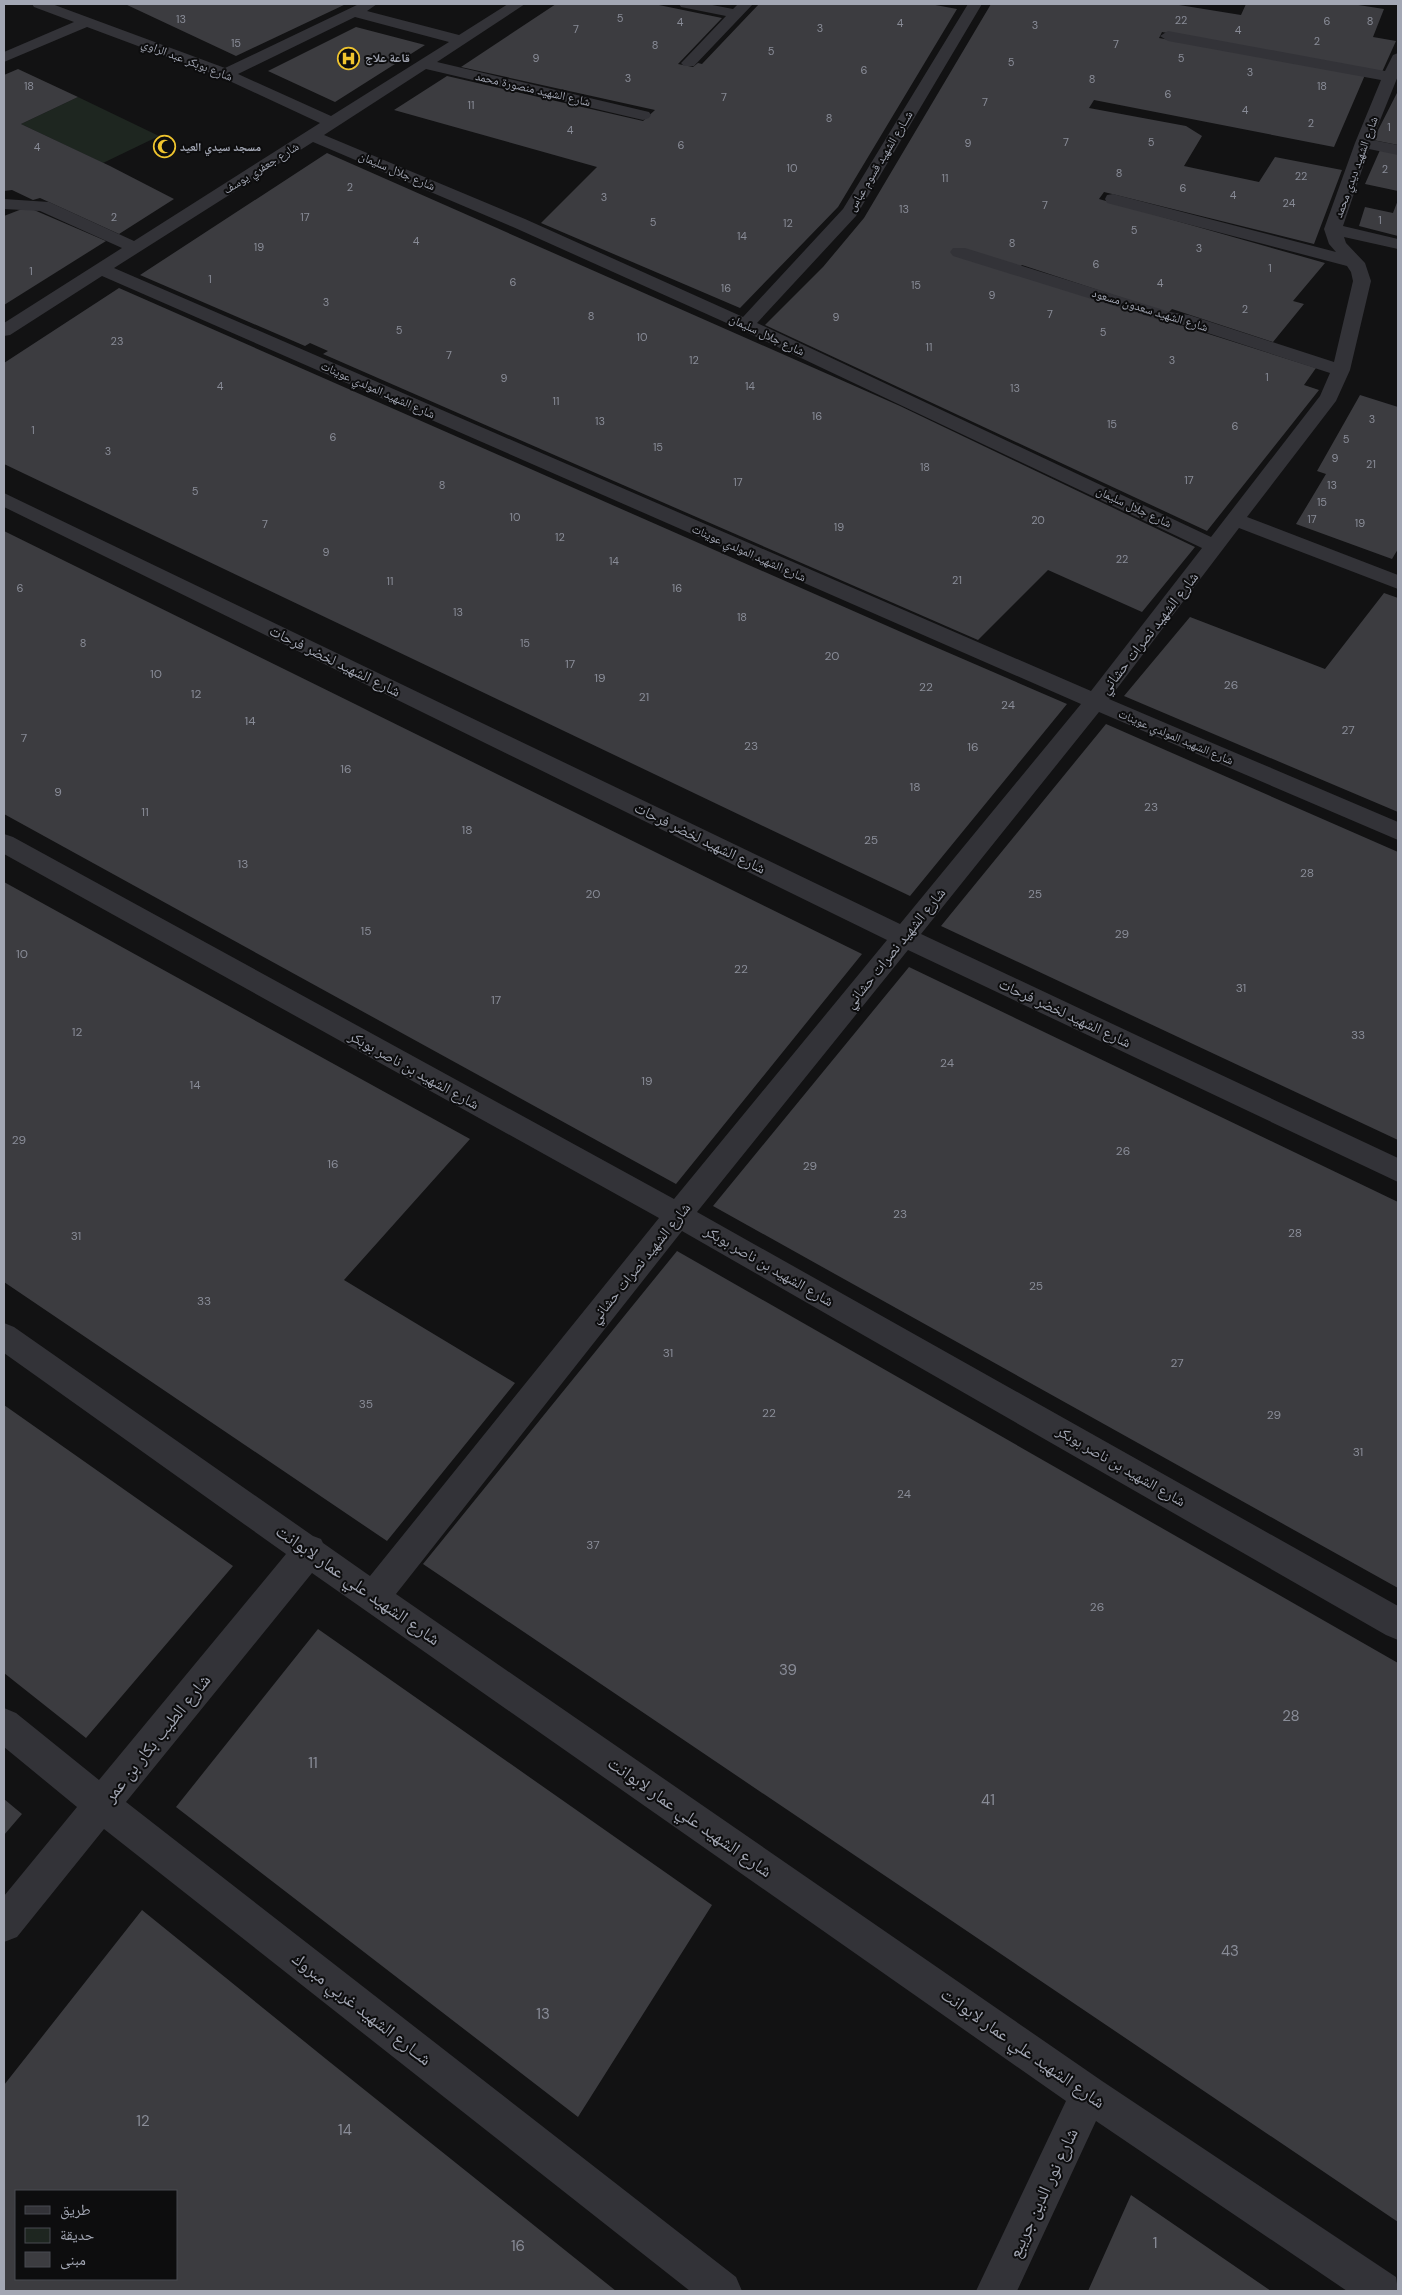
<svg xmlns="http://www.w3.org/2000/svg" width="1402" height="2295" viewBox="0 0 1402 2295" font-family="'DM Sans','Noto Naskh Arabic',sans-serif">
	<rect width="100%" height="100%" fill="#121213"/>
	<path fill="#1e2620" d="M78,97L159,136L103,163L21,124Z"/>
	<path fill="#3c3c40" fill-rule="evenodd" d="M125,4H346L236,56Z
		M556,4H654L722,18L678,64L693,67L698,63L702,64L759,4H930L957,9L838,207L740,308L541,223L597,167L394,110L447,76L643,121L655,110L461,67Z
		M991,4H1173L1241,15L1246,4H1352L1384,9L1373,37L1396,41L1382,72L1162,32L1159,38L1365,75L1334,147L1094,100L1089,108L1186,126L1202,136L1184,166L1259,182L1275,157L1342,170L1314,244L1104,192L1099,199L1325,263L1293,301L1304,304L1273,342L1172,309L1168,313L1022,265L1018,268L958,248L952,253L1316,368L1304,385L1319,390L1207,531L765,325L823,267L864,218Z
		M356,27L425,45L335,102L268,71Z
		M18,69L78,97L21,124L110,166L174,199L119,234L40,198L33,200L12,190L4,191V75Z
		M1398,91V145L1373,140Z
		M1380,150L1398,154V191L1365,184Z
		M327,153L900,406L1195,547L1142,612L1048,570L978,640L323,354L328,351L310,343L305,346L140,275Z
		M1398,200V236L1359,226L1365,207L1393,213Z
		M27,207L106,241L4,305V216Z
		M119,288L926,643L1067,704L910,896L4,464V363Z
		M1360,395L1398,407V549L1392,559L1296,524L1326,474L1317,471Z
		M4,531L572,811L862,954L676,1184L4,814Z
		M1384,593L1398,598V812L1124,696L1190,617L1325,669Z
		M1106,724L1398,852V1140L941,926Z
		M4,882L470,1139L344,1280L515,1383L387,1541L4,1282Z
		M909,967L1398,1202V1588L713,1206Z
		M677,1251L1398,1663V2222L423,1564Z
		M4,1405L233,1566L86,1738L4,1673Z
		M318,1629L712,1905L578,2117L176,1807Z
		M4,1799L22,1814L4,1835Z
		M142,1910L326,2059L616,2291H4V2085ZM16,2191H176V2279H16Z
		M1131,2195L1271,2291H1088Z"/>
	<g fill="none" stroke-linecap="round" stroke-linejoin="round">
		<path fill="#333338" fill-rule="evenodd" d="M32,4H52L225,68L359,4H377L367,11L459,35L508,4H525L437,62L649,112L651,115L649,118L643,120L426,69L324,135L525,219L743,317L843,209L968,4H982L856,216L757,323L1211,537L1320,396L1330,373L1180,324L1162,321L953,256L950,252L953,248H965L1170,312L1189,315L1334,362L1353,281L1351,272L1347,266L1107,203L1105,199L1107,195L1113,194L1336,252L1329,244L1324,229L1355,143L1381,80L1168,41L1160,36L1168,31L1385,71L1393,55L1398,53V76L1372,140L1398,145V155L1369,149L1343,226L1398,239V249L1344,237L1346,243L1365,263L1371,281L1350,370L1336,401L1247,517L1398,575V589L1239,528L1109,699L1398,822V840L1099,712L921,934L1398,1158V1182L908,950L697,1212L1398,1606V1640L1386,1635L682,1231L396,1594L1102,2081L1396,2277L1398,2291H1347L1096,2121L1017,2291H976L1066,2101L312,1573L126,1802L736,2277L742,2291H690L104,1829L17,1937L4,1942V1896L77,1807L4,1747V1708L16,1713L99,1780L286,1554L4,1353V1323L14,1327L313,1536L321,1539L323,1543L370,1576L659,1218L4,854V834L13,837L674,1199L887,940L4,507V493L900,924L1081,704L102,276L10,335L4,336V323L122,248L40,211L4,209V199L49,202L134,241L320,123L221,77L87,27L4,62V52L74,22L34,7ZM355,17L449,42L331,116L238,74ZM313,142L513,227L740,329L1202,548L1091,691L114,268Z
			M679,4H707L733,9L738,4H753L694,66H684L681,63L684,60L726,16L681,7Z"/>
	</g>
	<defs>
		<symbol id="hospital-ring" viewBox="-11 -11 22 22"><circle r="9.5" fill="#0d0d0e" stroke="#efc42e" stroke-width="1.5"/><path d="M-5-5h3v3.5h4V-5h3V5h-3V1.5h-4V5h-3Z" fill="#efc42e"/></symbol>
		<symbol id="mosque-ring" viewBox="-11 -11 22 22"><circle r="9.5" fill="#0d0d0e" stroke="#efc42e" stroke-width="1.5"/><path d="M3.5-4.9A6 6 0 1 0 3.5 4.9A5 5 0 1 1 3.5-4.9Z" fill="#efc42e"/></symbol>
	</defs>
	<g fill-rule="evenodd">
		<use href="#hospital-ring" x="336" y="46" width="25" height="25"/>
		<use href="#mosque-ring" x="152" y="134" width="25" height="25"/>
	</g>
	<g text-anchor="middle" stroke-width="4" stroke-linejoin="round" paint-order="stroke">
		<g font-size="11" fill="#898c97">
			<text x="620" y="22">5</text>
			<text x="181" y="23">13</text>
			<text x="1181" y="24">22</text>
			<text x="1327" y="25">6</text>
			<text x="1370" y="25">8</text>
			<text x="680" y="26">4</text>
			<text x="900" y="27">4</text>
			<text x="1035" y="29">3</text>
			<text x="820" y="32">3</text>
			<text x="576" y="33">7</text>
			<text x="1238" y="34">4</text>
			<text x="1317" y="45">2</text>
			<text x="236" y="47">15</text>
			<text x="1116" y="48">7</text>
			<text x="655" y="49">8</text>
			<text x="771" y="55">5</text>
			<text x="536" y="62">9</text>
			<text x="1181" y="62">5</text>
			<text x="1011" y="66">5</text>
			<text x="864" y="74">6</text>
			<text x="1250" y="76">3</text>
			<text x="628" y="82">3</text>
			<text x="1092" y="83">8</text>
			<text x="29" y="90">18</text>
			<text x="1322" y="90">18</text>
			<text x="1168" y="98">6</text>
			<text x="724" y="101">7</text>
			<text x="985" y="106">7</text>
			<text x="471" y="109">11</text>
			<text x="1245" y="114">4</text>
			<text x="829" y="122">8</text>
			<text x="1311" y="127">2</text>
			<text x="1389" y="131">1</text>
			<text x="570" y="134">4</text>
			<text x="1066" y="146">7</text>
			<text x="1151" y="146">5</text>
			<text x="968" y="147">9</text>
			<text x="681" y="149">6</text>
			<text x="37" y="151">4</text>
			<text x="792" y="172">10</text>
			<text x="1385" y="173">2</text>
			<text x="1119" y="177">8</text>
			<text x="1301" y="180">22</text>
			<text x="945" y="182">11</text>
			<text x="350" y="191">2</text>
			<text x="1183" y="192">6</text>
			<text x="1233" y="199">4</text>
			<text x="604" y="201">3</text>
			<text x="1289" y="207">24</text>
			<text x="1045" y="209">7</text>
			<text x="904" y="213">13</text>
			<text x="114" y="221">2</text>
			<text x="305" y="221">17</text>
			<text x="1380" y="224">1</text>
			<text x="653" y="226">5</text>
			<text x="788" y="227">12</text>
			<text x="1134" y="234">5</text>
			<text x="742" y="240">14</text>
			<text x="416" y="245">4</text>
			<text x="1012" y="247">8</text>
			<text x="259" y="251">19</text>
			<text x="1199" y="252">3</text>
			<text x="1096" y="268">6</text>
			<text x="1270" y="272">1</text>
			<text x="31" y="275">1</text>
			<text x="210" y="283">1</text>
			<text x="513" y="286">6</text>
			<text x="1160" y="287">4</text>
			<text x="916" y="289">15</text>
			<text x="726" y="292">16</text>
			<text x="992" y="299">9</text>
			<text x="326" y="306">3</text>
			<text x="1245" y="313">2</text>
			<text x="1050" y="318">7</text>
			<text x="591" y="320">8</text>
			<text x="836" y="321">9</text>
			<text x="399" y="334">5</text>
			<text x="1103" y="336">5</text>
			<text x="642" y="341">10</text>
			<text x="117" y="345">23</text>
			<text x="929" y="351">11</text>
			<text x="449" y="359">7</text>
			<text x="694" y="364">12</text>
			<text x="1172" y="364">3</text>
			<text x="1267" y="381">1</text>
			<text x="504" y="382">9</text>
			<text x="220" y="390">4</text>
			<text x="750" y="390">14</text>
			<text x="1015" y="392">13</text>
			<text x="556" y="405">11</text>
			<text x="817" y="420">16</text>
			<text x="1372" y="423">3</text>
			<text x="600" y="425">13</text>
			<text x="1112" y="428">15</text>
			<text x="1235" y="430">6</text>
			<text x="33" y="434">1</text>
			<text x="333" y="441">6</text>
			<text x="1346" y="443">5</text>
			<text x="658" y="451">15</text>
			<text x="108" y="455">3</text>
			<text x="1335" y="462">9</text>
			<text x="1371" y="468">21</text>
			<text x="925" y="471">18</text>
			<text x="1189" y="484">17</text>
			<text x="738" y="486">17</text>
			<text x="442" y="489">8</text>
			<text x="1332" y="489">13</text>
			<text x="195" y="495">5</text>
			<text x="1322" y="506">15</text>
			<text x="515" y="521">10</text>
			<text x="1312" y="523">17</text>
			<text x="1038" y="524">20</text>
			<text x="1360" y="527">19</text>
			<text x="265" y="528">7</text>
			<text x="839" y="531">19</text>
			<text x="560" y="541">12</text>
			<text x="326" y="556">9</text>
			<text x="1122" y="563">22</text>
			<text x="614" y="565">14</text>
			<text x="957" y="584">21</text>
			<text x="390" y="585">11</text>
			<text x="20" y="592">6</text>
			<text x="677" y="592">16</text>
			<text x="458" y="616">13</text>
			<text x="742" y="621">18</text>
			<text x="83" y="647">8</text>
			<text x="525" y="647">15</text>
		</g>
		<g font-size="12" font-weight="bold" fill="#a3a7b4" stroke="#0d0d0e" text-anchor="start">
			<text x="365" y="62">قاعة علاج</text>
			<text x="180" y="151">مسجد سيدي العيد</text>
		</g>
		<g font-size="12" fill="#a3a7b4" stroke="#0d0d0e">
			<text transform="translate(187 60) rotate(21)" y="4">شارع بوبكر عبد الراوي</text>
			<text transform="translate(533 89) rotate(13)" y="4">شارع الشهيد منصورة محمد</text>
			<text transform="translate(880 161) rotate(-59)" y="4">شــارع الشهيد قسوم عباس</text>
			<text transform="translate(1356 167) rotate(-70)" y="4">شارع الشهيد ديدي محمد</text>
			<text transform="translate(261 168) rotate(-32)" y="4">شارع جعفري يوسف</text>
			<text transform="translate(397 171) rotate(23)" y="4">شارع جلال سليمان</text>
			<text transform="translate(1150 310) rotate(17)" y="4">شارع الشهيد سعدون مسعود</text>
			<text transform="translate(767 335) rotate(25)" y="4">شارع جلال سليمان</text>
			<text transform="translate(378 390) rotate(24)" y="4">شارع الشهيد المولدي عوينات</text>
			<text transform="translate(1134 507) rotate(25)" y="4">شارع جلال سليمان</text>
			<text transform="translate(749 553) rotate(24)" y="4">شارع الشهيد المولدي عوينات</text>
			<text transform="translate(1176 737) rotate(23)" y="4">شارع الشهيد المولدي عوينات</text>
		</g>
		<g font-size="12" fill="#898c97">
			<text x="832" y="660">20</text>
			<text x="570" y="668">17</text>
			<text x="156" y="678">10</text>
			<text x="600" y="682">19</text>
			<text x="1231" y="689">26</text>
			<text x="926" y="691">22</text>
			<text x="196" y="698">12</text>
			<text x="644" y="701">21</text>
			<text x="1008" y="709">24</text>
			<text x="250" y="725">14</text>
			<text x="1348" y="734">27</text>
			<text x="24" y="742">7</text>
			<text x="751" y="750">23</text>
			<text x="973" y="751">16</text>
			<text x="346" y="773">16</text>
			<text x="915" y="791">18</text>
			<text x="58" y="796">9</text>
			<text x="1151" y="811">23</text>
			<text x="145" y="816">11</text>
			<text x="467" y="834">18</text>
			<text x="871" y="844">25</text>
			<text x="243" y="868">13</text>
			<text x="1307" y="877">28</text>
			<text x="593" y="898">20</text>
			<text x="1035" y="898">25</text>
			<text x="366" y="935">15</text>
			<text x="1122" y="938">29</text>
			<text x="22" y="958">10</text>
			<text x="741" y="973">22</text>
			<text x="1241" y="992">31</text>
			<text x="496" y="1004">17</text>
			<text x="77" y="1036">12</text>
			<text x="1358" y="1039">33</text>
			<text x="947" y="1067">24</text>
			<text x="647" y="1085">19</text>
			<text x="195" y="1089">14</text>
			<text x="19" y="1144">29</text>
			<text x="1123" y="1155">26</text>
			<text x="333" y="1168">16</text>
			<text x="810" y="1170">29</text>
			<text x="900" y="1218">23</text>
			<text x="1295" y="1237">28</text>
			<text x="76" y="1240">31</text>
			<text x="1036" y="1290">25</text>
			<text x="204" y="1305">33</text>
			<text x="668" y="1357">31</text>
			<text x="1177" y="1367">27</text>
			<text x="366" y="1408">35</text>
			<text x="769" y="1417">22</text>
			<text x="1274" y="1419">29</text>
			<text x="1358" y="1456">31</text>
			<text x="904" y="1498">24</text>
			<text x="593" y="1549">37</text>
			<text x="1097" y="1611">26</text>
		</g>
		<g font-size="15" fill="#a3a7b4" stroke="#0d0d0e">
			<text transform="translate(1149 633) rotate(-52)" y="5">شارع الشهيد نصرات حشاني</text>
			<text transform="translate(335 661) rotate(26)" y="5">شارع الشهيد لخضر فرحات</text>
			<text transform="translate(700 838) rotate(26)" y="5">شارع الشهيد لخضر فرحات</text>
			<text transform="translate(895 948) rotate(-51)" y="5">شارع الشهيد نصرات حشاني</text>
			<text transform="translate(1065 1013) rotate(25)" y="5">شارع الشهيد لخضر فرحات</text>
			<text transform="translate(414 1070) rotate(29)" y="5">شارع الشهيد بن ناصر بوبكر</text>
			<text transform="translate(640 1263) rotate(-51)" y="5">شارع الشهيد نصرات حشاني</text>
			<text transform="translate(769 1266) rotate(30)" y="5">شارع الشهيد بن ناصر بوبكر</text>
			<text transform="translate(1121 1466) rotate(30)" y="5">شارع الشهيد بن ناصر بوبكر</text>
		</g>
		<g font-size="15" fill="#898c97">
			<text x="788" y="1675">39</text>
			<text x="1291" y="1721">28</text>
			<text x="313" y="1768">11</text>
			<text x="988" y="1805">41</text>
			<text x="1230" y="1956">43</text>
			<text x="543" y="2019">13</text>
			<text x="143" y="2126">12</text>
			<text x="345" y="2135">14</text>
			<text x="1155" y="2248">1</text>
			<text x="518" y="2251">16</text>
		</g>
		<g font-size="18" fill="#a3a7b4" stroke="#0d0d0e">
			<text transform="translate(358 1585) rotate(35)" y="6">شارع الشهيد علي عمار لابوانت</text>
			<text transform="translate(157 1738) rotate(-51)" y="6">شارع الطيب بكار بن عمر</text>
			<text transform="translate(690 1817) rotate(35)" y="6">شارع الشهيد علي عمار لابوانت</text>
			<text transform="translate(362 2009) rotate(38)" y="6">شــارع الشهيد غربي مبروك</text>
			<text transform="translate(1023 2048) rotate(35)" y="6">شارع الشهيد علي عمار لابوانت</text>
			<text transform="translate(1043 2193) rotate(-65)" y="6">شارع نور الدين جريبع</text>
		</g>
	</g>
	<rect width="1402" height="2295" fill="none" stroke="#a3a7b4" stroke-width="10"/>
	<rect x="15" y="2190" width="162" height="90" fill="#0d0d0e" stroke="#494b50"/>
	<rect x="25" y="2206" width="25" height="8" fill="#333338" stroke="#494b50"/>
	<text x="60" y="2215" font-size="15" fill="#a3a7b4">طريق</text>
	<rect x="25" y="2228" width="25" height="15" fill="#1e2620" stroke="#494b50"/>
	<text x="60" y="2240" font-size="15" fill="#a3a7b4">حديقة</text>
	<rect x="25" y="2252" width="25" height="15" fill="#3c3c40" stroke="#494b50"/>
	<text x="60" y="2265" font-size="15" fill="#a3a7b4">مبنى</text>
</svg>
